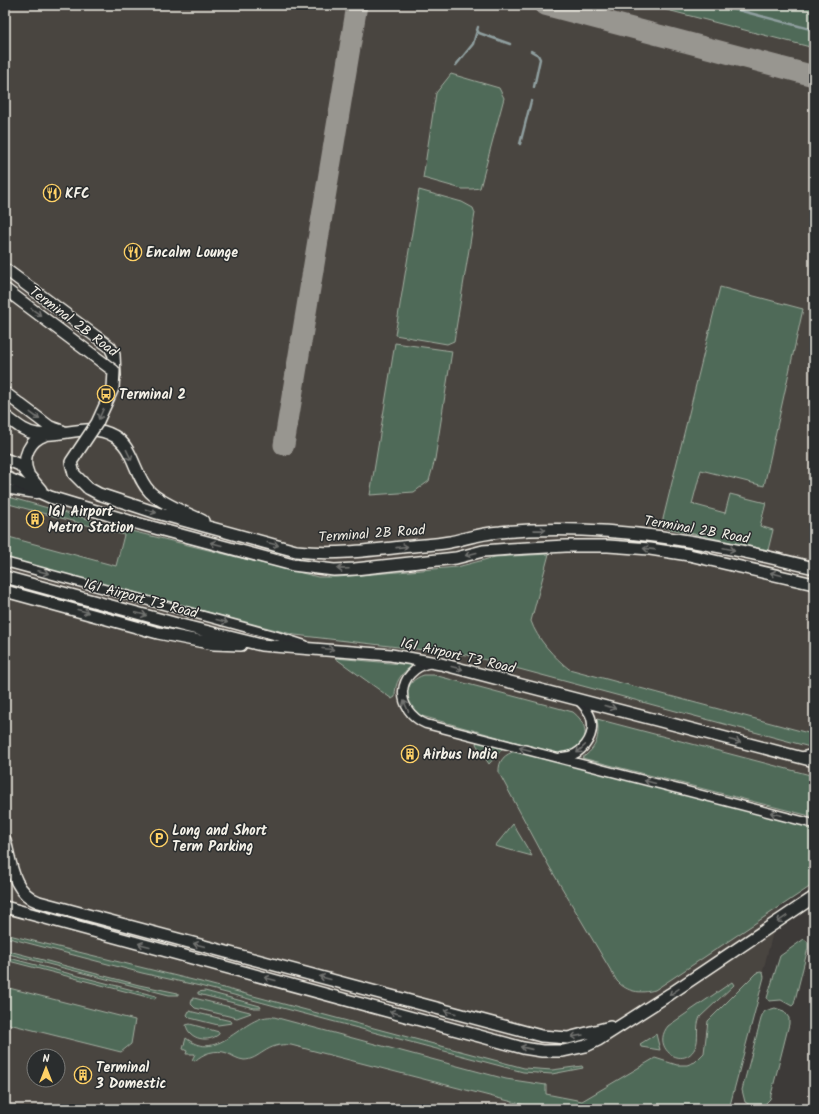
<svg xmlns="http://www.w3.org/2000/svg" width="819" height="1114" viewBox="0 0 819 1114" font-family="Kalam,sans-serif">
	<rect width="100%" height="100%" fill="#3d3a38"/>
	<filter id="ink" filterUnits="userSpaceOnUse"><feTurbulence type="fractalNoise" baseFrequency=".025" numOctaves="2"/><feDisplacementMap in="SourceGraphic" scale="8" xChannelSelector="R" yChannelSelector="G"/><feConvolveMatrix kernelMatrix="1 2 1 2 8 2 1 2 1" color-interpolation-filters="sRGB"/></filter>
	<g filter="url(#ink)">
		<path fill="#4a4440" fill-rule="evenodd" d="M5,5H814V775L727,1109H5ZM34,1056H58V1080H34Z"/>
		<path fill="#506a59" stroke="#a2aea0" d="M648,5H810L814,6V48Z
			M451,74L499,88L504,98L480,188L472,189H462L423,178L436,93Z
			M419,190L462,202L473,208L475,213L454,341L447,344L395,335Z
			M720,287L803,309L764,486L701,470L692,504L725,513L730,494L766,503L760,526L773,530L768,550L661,527Z
			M395,343L452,351L435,459L429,481L414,492L370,495Z
			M5,496L127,530L318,577H338L457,567L495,557L549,554L531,621C537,639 554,657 569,669L812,734L810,747L467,655L295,635L5,558V536L116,566L124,535L5,503Z
			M335,658L413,665C400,674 395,682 395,697L392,699Z
			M424,675H434L573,712C596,730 584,755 556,753L418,715C401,702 404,681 424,675Z
			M597,719L814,776V817L582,758C597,748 600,736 597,719Z
			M477,741L503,747V748L489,764L476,744Z
			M516,751L814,828V884L655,990C640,994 627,992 617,981L549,866L499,773C498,760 505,754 516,751Z
			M513,824L532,856L495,846Z
			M5,934L201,982L524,1068L552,1070L582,1066L583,1068L552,1074L523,1072L200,986L142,973L5,937Z
			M804,939L808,942V948L794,1004L792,1006L781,1000L769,1001L767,998L780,956Z
			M5,950L139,985L178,993V995H169L5,953Z
			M5,957L156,996L155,999L5,960Z
			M761,972L763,973L764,977L729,1109H540L291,1045C266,1042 260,1060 244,1060C237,1059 233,1056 227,1053C216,1049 203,1053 195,1061L192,1060L195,1054H186L187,1051L183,1049L186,1038C219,1065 243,1013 274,1017L506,1079L546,1085V1094L582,1101L655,1058L677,1065H687L695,1062L704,1053L708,1021L756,973Z
			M732,982L734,985L700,1017C695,1027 700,1039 695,1048C683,1071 650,1048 668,1026Z
			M5,987L135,1020L131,1044L121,1052L5,1023Z
			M205,991L260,1006L261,1008H254L198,994V992Z
			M194,998L250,1012L251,1013L237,1018L195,1008L191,1004L192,999Z
			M775,1008L784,1011L789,1018V1024L770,1099L763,1106L753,1107L745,1102L742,1090L762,1015L765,1011Z
			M189,1011L231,1021L232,1023L218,1025L190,1018L187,1015Z
			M190,1024L219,1032V1034C209,1043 189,1040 186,1025Z
			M656,1034L660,1050L641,1047L640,1044Z"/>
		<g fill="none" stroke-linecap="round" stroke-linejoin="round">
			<path stroke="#8f9f9f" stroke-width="2.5" d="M719,5L814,30
				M477,30L479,33L510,44
				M531,51L538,55L540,59L534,87
				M456,65L473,44L478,27
				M520,144L531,101"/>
			<path stroke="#989690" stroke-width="21" d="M545,5L814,76
				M284,445L357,5"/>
			<defs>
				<path id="street" d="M5,489L36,494
					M5,562L277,636L305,645
					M431,663C395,671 394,710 426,724L814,824
					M562,757C581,757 596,737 591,718C589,711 584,706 579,701
					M800,757L814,753"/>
				<path id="secondary" d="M5,269L110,347L114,355L115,376
					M5,393L50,427L62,431
					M5,416C15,423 24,432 37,434C62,438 89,421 114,436C134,447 134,476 150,492C162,504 187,513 203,521
					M5,459L20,465L41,490
					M28,473C21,457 30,440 45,435
					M5,477L50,497L129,521L293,565L334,570L355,569L456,558L483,551L510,549L566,546H608L650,549L689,555L814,584
					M88,488L99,494L157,513L296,551C332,555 366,551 402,547C418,545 434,545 450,542C467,538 483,533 500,532C608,522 710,542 814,568
					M5,577L181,625L261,645L391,655L441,664L814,761
					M5,591L158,633L214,644L241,645
					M5,840C11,864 13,893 39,902L541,1036L568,1038L610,1027
					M5,907L523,1048L542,1051H563L586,1046L598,1040L670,994L814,897"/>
			</defs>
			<use href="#street" stroke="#f4f1e8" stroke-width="11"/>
			<use href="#secondary" stroke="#f4f1e8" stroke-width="14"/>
			<use href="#street" stroke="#2a2d2e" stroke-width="8"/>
			<use href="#secondary" stroke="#2a2d2e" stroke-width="11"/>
			<defs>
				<path id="secondary-bridge" d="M5,289L114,371L113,388L97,423L71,462L74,474L88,488"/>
			</defs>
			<use href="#secondary-bridge" stroke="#f4f1e8" stroke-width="14" stroke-linecap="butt"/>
			<use href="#secondary-bridge" stroke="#2a2d2e" stroke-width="11"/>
		</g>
		<defs><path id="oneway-shaft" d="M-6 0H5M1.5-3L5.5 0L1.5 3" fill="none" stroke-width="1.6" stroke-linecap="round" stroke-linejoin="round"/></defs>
		<g stroke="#71726f">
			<use href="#oneway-shaft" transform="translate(36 312) rotate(36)"/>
			<use href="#oneway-shaft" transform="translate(101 414) rotate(114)"/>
			<use href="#oneway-shaft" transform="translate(35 416) rotate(37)"/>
			<use href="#oneway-shaft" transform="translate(129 455) rotate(64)"/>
			<use href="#oneway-shaft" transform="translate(151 511) rotate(18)"/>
			<use href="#oneway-shaft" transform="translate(540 530) rotate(-1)"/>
			<use href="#oneway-shaft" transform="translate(216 544) rotate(-165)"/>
			<use href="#oneway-shaft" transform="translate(273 544) rotate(15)"/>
			<use href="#oneway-shaft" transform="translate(402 547) rotate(-6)"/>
			<use href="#oneway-shaft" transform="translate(649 549) rotate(-174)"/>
			<use href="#oneway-shaft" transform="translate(729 549) rotate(12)"/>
			<use href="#oneway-shaft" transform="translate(471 554) rotate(165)"/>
			<use href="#oneway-shaft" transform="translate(343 569) rotate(178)"/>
			<use href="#oneway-shaft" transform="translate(43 572) rotate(15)"/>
			<use href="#oneway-shaft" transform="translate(776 574) rotate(-166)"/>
			<use href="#oneway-shaft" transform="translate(83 611) rotate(15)"/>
			<use href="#oneway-shaft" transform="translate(141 614) rotate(15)"/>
			<use href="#oneway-shaft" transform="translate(222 621) rotate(15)"/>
			<use href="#oneway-shaft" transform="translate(328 649) rotate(5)"/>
			<use href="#oneway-shaft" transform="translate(457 668) rotate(14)"/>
			<use href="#oneway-shaft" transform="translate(406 706) rotate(-114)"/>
			<use href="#oneway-shaft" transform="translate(610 707) rotate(15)"/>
			<use href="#oneway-shaft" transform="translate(735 741) rotate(15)"/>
			<use href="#oneway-shaft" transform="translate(525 749) rotate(-166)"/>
			<use href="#oneway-shaft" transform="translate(581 749) rotate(137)"/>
			<use href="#oneway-shaft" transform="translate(650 782) rotate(-165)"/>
			<use href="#oneway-shaft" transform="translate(776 814) rotate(-165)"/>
			<use href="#oneway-shaft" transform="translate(782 919) rotate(146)"/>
			<use href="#oneway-shaft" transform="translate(144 945) rotate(-165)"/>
			<use href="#oneway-shaft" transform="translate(199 945) rotate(-165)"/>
			<use href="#oneway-shaft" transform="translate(325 978) rotate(-165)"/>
			<use href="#oneway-shaft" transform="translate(270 979) rotate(-165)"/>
			<use href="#oneway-shaft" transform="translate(674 992) rotate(146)"/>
			<use href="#oneway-shaft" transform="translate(450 1012) rotate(-165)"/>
			<use href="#oneway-shaft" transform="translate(395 1013) rotate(-165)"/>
			<use href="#oneway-shaft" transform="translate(577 1036) rotate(170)"/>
			<use href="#oneway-shaft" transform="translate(526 1048) rotate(-167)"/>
		</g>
	</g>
	<defs>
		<symbol id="restaurant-ring" viewBox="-11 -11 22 22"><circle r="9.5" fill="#2a2d2e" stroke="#ffd166" stroke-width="1.5"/><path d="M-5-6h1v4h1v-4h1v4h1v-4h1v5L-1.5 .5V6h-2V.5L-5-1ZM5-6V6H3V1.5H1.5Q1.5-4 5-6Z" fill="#ffd166"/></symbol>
		<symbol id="bus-ring" viewBox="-11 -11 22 22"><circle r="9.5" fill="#2a2d2e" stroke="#ffd166" stroke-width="1.5"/><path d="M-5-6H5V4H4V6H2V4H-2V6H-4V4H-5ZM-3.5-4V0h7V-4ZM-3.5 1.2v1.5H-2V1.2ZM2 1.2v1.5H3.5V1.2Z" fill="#ffd166"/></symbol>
		<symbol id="building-ring" viewBox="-11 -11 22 22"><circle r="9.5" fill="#2a2d2e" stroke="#ffd166" stroke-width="1.5"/><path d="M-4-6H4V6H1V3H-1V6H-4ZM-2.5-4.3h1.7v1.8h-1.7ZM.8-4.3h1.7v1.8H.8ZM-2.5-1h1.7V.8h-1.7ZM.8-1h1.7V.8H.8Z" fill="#ffd166"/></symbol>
		<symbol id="parking-ring" viewBox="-11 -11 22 22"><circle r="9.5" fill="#2a2d2e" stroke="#ffd166" stroke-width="1.5"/><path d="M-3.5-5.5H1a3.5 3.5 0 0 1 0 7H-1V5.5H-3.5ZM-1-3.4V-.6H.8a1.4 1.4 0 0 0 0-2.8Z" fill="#ffd166"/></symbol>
	</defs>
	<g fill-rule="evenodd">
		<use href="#restaurant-ring" x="42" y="183" width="20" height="20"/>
		<use href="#restaurant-ring" x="123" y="242" width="20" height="20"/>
		<use href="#bus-ring" x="96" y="384" width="20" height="20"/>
		<use href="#building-ring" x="25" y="509" width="20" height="20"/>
		<use href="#building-ring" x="400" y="744" width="20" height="20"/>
		<use href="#parking-ring" x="149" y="828" width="20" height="20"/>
		<use href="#building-ring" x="73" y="1065" width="20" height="20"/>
	</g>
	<g text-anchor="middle" stroke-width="3" stroke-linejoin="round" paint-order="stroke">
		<g font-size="14" font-weight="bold" fill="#f4f1e8" stroke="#2a2d2e" text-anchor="start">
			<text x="65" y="198">KFC</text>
			<text x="146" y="257">Encalm Lounge</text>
			<text x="119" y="399">Terminal 2</text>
			<text x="48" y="516">IGI Airport<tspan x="48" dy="16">Metro Station</tspan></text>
			<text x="423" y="759">Airbus India</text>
			<text x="172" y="835">Long and Short<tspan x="172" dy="16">Term Parking</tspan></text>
			<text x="96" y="1072">Terminal<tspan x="96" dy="16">3 Domestic</tspan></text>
		</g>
		<g font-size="14" fill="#f4f1e8" stroke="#2a2d2e">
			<text transform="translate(74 321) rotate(37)" y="5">Terminal 2B Road</text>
			<text transform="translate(697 529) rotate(10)" y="5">Terminal 2B Road</text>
			<text transform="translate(372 533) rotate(-4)" y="5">Terminal 2B Road</text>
			<text transform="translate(141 598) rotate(15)" y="5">IGI Airport T3 Road</text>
			<text transform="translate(458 655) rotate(13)" y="5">IGI Airport T3 Road</text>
		</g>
	</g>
	<rect width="819" height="1114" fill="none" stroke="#2a2d2e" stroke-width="20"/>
	<rect x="10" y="10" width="799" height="1094" fill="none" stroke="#f4f1e8" stroke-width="1.5" filter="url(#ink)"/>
	<g transform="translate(46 1068)"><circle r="19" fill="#2a2d2e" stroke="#7b7b78"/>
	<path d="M0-3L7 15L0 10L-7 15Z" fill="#ffd166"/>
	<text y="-6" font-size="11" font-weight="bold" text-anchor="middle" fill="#f4f1e8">N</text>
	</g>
</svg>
